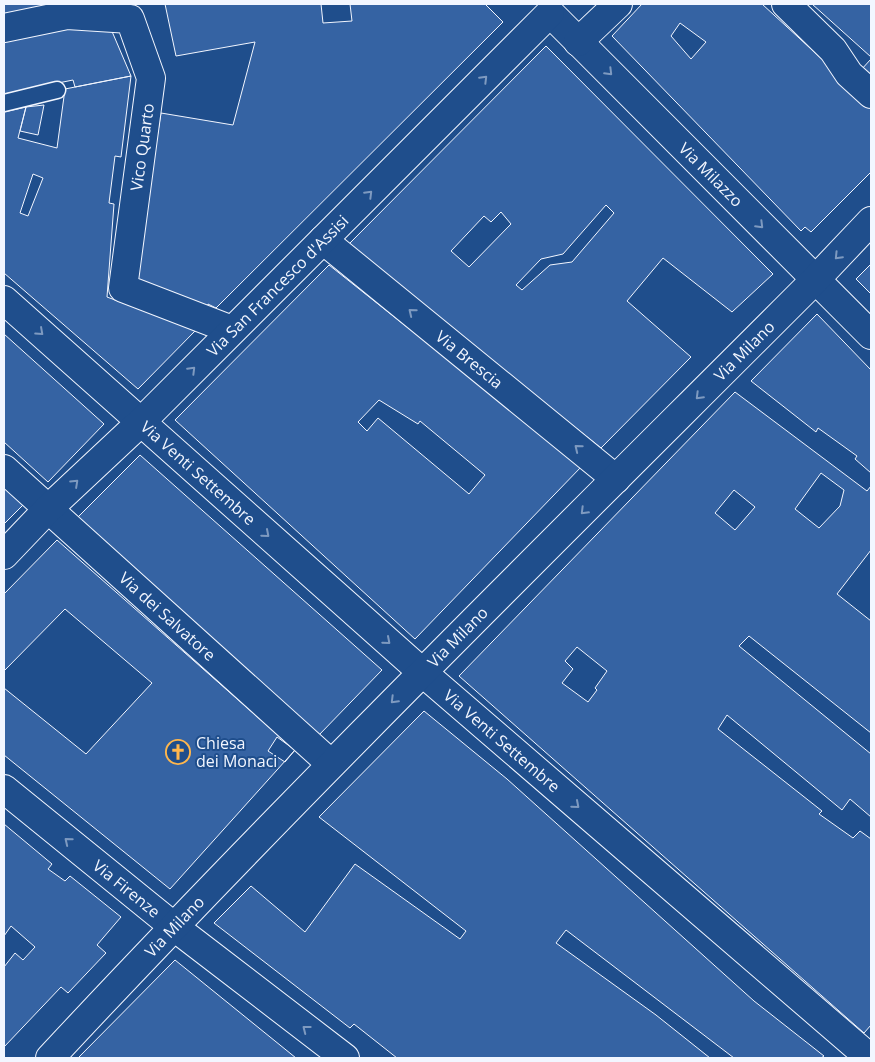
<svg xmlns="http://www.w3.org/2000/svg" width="875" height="1062" viewBox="0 0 875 1062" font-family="'Open Sans',sans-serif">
	<rect width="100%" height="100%" fill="#1f4e8c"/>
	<path fill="#3563a3" stroke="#f2f6ff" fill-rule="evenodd" d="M4,4H63L4,16Z
		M165,4H321L323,23L352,21L350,4H485L503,22L216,308L208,304L206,309L134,280L161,113L233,125L255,42L176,56Z
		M642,4H762L871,104V172L811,232L805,227L801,231L612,36ZM680,23L706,42L691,59L671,36Z
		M812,4H871V57Z
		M108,22L131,76L75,87L73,80L4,94V36Z
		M546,46L773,274L732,312L663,258L627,301L691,357L601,448L347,246ZM606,205L614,213L572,262L550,265L522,290L516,285L541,259L563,254ZM501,212L511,224L469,267L451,251L484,216L491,222Z
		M871,59V81L860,71Z
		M131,76L121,157L115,156L109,203L114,204L107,297L196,330L138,389L4,273V112L26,107L18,138L57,148L65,89ZM33,174L43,178L28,216L20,213Z
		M44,105L38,135L20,131L26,107Z
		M871,264V294L856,279Z
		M329,265L582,466L415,639L175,420ZM379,400L418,424L420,421L485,475L469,494L378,418L367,431L358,422Z
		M817,314L871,370V473L855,459L857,456L818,428L816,432L751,381Z
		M4,334L104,424L48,482L4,442Z
		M735,392L867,491L871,486V550L837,594L871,621V733L749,636L739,646L871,754V817L850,799L842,810L727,715L718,729L822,811L819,814L853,838L860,831L871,839V1025L864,1033L459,676ZM821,473L844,490L840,506L819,528L795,509ZM734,490L755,507L735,530L715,513ZM577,647L607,671L595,688L597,690L588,702L562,683L573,669L565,661Z
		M140,455L382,670L318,736L74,521Z
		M4,487L23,505L4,524Z
		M57,540L295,750L170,889L4,755V688L86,754L152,683L65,609L4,671V594Z
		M424,711L507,779L754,1001L824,1056L821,1058H734L566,930L556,943L656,1015L710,1058H397L354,1024L350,1028L214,923L251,886L305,932L355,864L460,939L466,931L319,817Z
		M277,737L295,750L285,762L268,751Z
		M4,824L52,864L48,869L65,881L70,876L121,917L97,945L106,953L68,993L61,987L4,1047V967L15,953L23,960L35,947L11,926L4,936Z
		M175,960L296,1058H78Z"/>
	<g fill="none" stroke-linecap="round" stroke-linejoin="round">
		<defs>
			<path id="lane" d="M4,103L57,90"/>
			<g id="street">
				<path d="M786,4L833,50L849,74L871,94"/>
				<path id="s1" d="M550,13L871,335"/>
				<path d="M4,28L67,15L130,19L151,78L123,288L232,330"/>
				<path d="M578,42L618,4"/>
				<path id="s2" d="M323,240L616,479"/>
				<path id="s3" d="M4,300L422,672L870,1058"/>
				<path id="s4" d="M4,469L330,763"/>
				<path id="s5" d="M4,555L47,510L140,423L550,13"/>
				<path id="s6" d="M4,789L173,926L345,1058"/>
				<path id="s7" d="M50,1058C298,792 558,537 815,280L871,221"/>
			</g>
		</defs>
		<use href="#lane" stroke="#f2f6ff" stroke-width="19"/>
		<use href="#street" stroke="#f2f6ff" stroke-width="30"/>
		<use href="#lane" stroke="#1f4e8c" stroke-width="16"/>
		<use href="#street" stroke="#1f4e8c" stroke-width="28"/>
	</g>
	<defs><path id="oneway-chevron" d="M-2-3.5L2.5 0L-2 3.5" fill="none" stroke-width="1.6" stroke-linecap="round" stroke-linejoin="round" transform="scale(1.25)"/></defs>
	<g stroke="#7e9ac0">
		<use href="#oneway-chevron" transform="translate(609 72) rotate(45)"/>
		<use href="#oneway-chevron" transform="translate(484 79) rotate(-45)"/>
		<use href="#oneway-chevron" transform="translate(369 194) rotate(-45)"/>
		<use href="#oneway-chevron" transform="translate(760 225) rotate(45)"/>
		<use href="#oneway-chevron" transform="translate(838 256) rotate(134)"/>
		<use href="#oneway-chevron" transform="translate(412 312) rotate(-141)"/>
		<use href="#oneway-chevron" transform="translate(40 332) rotate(42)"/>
		<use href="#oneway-chevron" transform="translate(192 370) rotate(-45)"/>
		<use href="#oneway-chevron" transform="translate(699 396) rotate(135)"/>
		<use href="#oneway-chevron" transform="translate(578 448) rotate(-141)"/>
		<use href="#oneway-chevron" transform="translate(75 483) rotate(-43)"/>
		<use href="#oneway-chevron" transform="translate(584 511) rotate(135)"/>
		<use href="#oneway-chevron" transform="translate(266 534) rotate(41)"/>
		<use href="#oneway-chevron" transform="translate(387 641) rotate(41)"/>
		<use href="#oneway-chevron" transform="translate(394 700) rotate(135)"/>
		<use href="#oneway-chevron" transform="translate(576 805) rotate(41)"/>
		<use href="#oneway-chevron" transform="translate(68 841) rotate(-141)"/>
		<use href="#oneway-chevron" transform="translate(306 1029) rotate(-142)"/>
	</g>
	<defs>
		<symbol id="church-ring" viewBox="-11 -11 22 22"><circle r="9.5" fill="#1f4e8c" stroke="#ffb74d" stroke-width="1.5"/><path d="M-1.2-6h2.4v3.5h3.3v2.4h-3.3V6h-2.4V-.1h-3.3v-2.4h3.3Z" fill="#ffb74d"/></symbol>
	</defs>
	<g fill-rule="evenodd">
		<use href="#church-ring" x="164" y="738" width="28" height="28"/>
	</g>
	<g text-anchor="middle" stroke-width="4" stroke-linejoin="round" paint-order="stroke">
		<g font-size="16" fill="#f2f6ff" stroke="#1f4e8c">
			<text transform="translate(142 147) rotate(-82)" y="6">Vico Quarto</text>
			<text dy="6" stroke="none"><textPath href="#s1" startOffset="228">Via Milazzo</textPath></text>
			<text dy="6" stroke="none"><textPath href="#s5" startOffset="384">Via San Francesco d'Assisi</textPath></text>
			<text dy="6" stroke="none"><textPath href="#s7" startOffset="991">Via Milano</textPath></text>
			<text dy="6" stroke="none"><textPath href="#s2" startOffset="189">Via Brescia</textPath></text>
			<text dy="6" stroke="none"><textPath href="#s3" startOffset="260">Via Venti Settembre</textPath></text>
			<text dy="6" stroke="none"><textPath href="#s4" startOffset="220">Via dei Salvatore</textPath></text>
			<text dy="6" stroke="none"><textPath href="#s7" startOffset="586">Via Milano</textPath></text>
			<text dy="6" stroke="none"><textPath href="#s3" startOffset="665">Via Venti Settembre</textPath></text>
			<text dy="6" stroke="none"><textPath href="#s6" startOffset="158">Via Firenze</textPath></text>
			<text dy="6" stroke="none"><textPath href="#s7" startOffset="181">Via Milano</textPath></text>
		</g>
		<g font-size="16" fill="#f2f6ff" stroke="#1f4e8c" text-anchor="start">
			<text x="196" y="749">Chiesa<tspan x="196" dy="18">dei Monaci</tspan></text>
		</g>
	</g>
	<rect width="875" height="1062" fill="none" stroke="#f2f6ff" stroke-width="10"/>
</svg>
